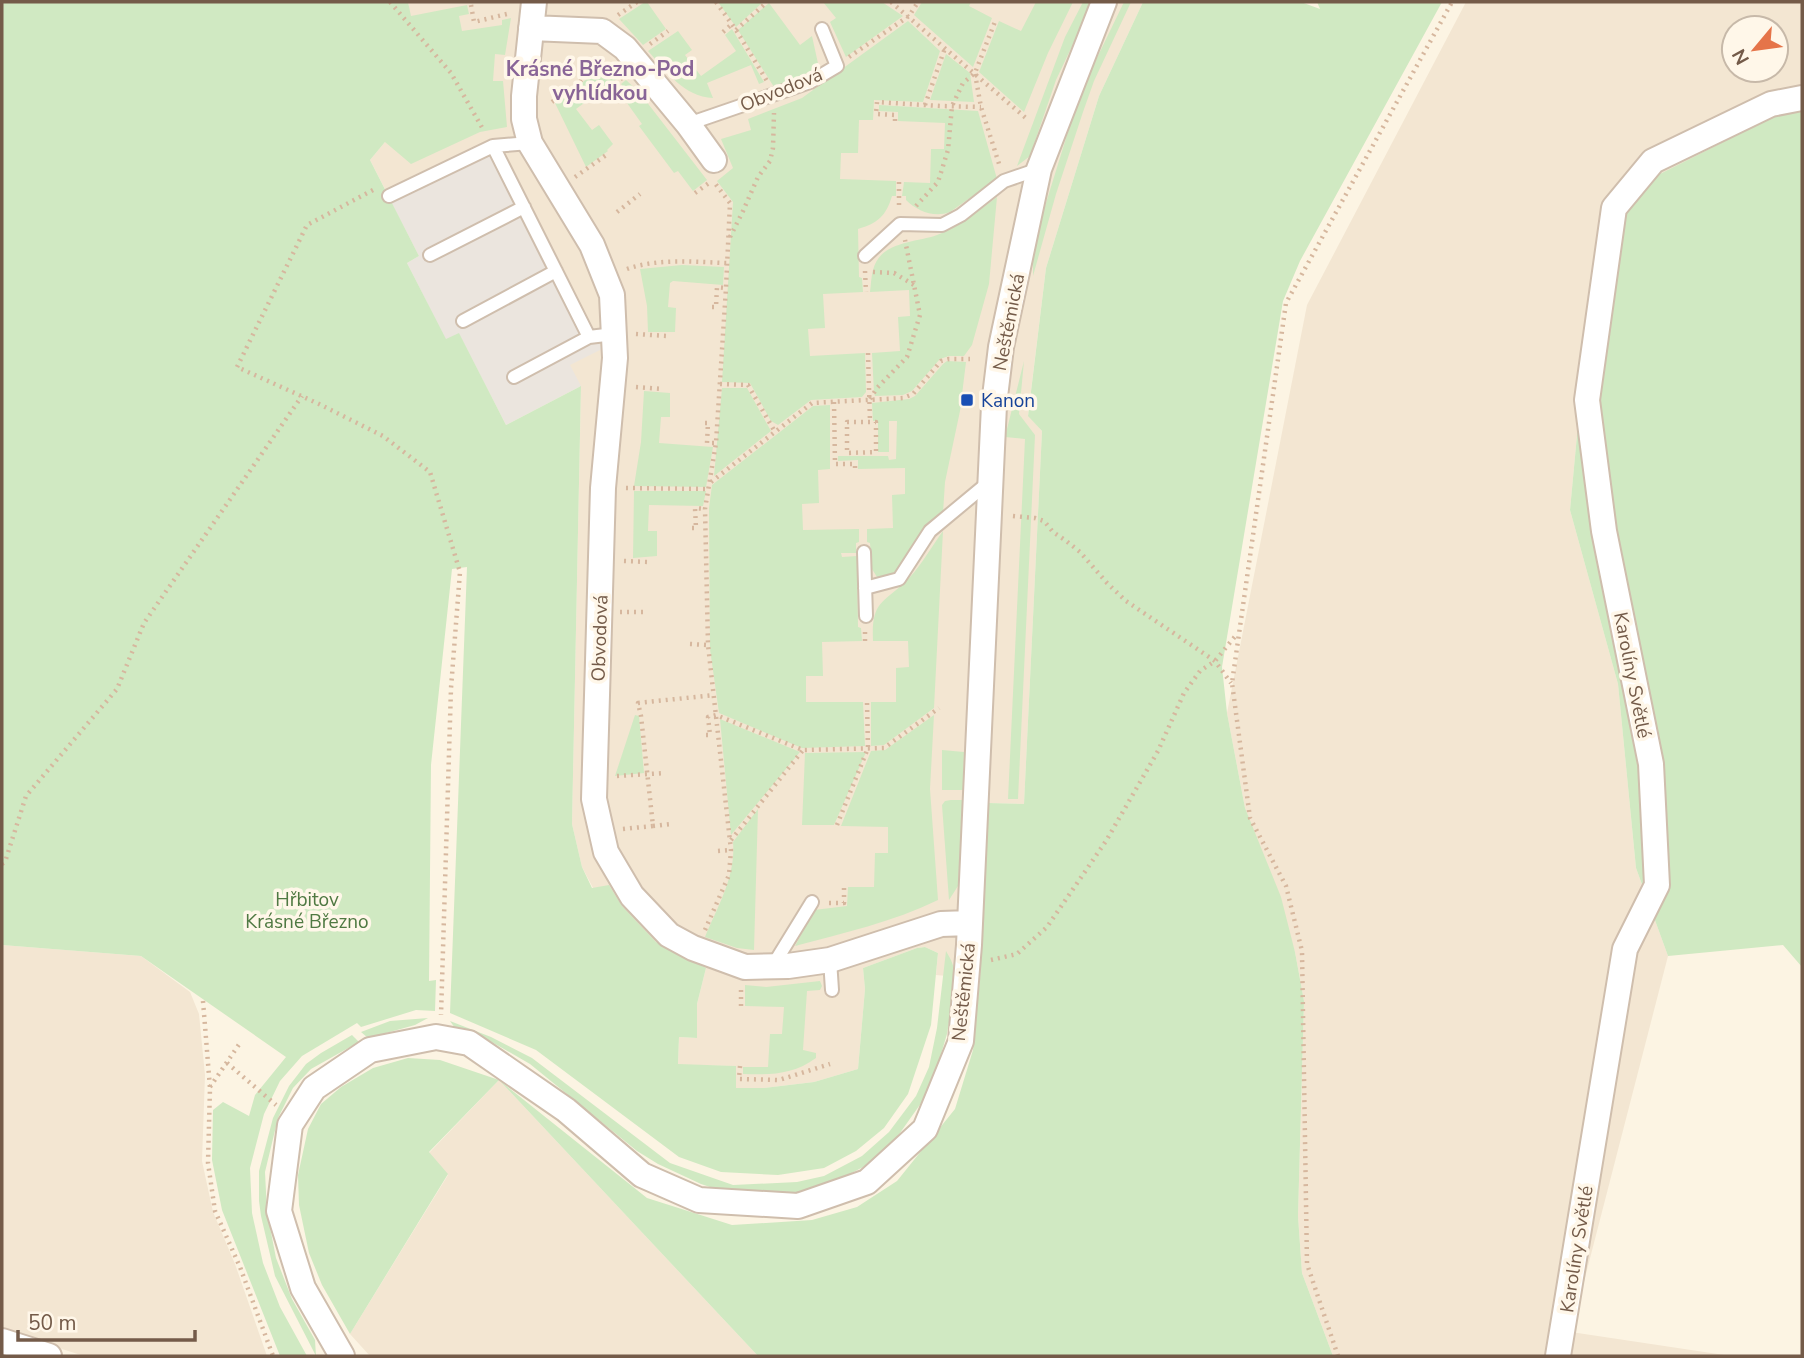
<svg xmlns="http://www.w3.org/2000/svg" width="1804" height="1358" viewBox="0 0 1804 1358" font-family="'Nunito Sans',sans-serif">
	<rect width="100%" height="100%" fill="#fcf4e3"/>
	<path fill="#f3e6d2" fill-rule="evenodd" d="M408,2H1143L1099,96L1046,268L1028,415L1042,431L1024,804L988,803L980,979L936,975L938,953L925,947L917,948L863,968L865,989L858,1069L814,1082L764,1088H735L736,1066L678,1065L679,1037L697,1038V1004L706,968L656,942L593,888L582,867L572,824L581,387L459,333L370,160L385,142L410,16Z
		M1466,2H1802V111L1777,115L1594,254L1570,510L1618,684L1636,868L1668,956L1571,1332L1731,1356H1333L1302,1273L1298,1216L1304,1001L1295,952L1245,808L1227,713L1307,305ZM1734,28H1776V70H1734Z
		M2,945L141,956L190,992L199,1014L205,1075L202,1161L213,1212L235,1264L267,1356H84L2,1330Z
		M499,1080L758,1356H370L350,1334L448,1175L429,1153Z"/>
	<path fill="#ebe5de" d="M495,139L602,349L570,365L581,386L506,425L459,334L446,340L407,263L419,256L387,194Z"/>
	<path fill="#d0e9c2" d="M2,2H408L411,16L467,5L469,14L459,16L462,31L502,25V20L511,18L505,55L495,54L493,81H503L507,127L480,132L411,164L385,142L370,160L419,256L407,263L446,339L459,333L506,425L581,386L572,824L582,867L592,888L609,885L622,906L656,942L706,968L697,1004V1038L679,1037L678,1064L736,1066V1088H764L814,1082L858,1069L865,989L863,968L917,948L925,947L938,953L931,1025L908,1094L884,1128L856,1151L824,1168L778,1175L721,1172L679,1157L536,1050L450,1013L467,567L452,569L431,765L429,981L436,980L435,1011L416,1010L361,1027L357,1023L302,1056L280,1081L264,1114L250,1168L252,1213L263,1263L280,1307L307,1356H280L222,1210L212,1160L213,1110L223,1102L249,1116L255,1095L286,1057L141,956L2,945Z
		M645,2H647L666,29L643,45L619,19Z
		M718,2H763L736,27Z
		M823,2H882L903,16L846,57L830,22L836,18Z
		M922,2H971L969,6L992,18L973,67L914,15Z
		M1036,2H1073L1048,53L1024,112L979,72L999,21L1021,31Z
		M1083,2H1093L1056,80L1030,156L1017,166L1065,37Z
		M1124,2H1131L1094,81L1083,112L1056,194L1033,276V245L1080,93Z
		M1143,2H1301L1320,9L1317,2H1442L1300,261L1283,301L1222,667L1227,713L1245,808L1281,897L1295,952L1304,1001L1298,1216L1302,1273L1333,1356H758L499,1080L429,1152L448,1174L350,1334L322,1285L309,1253L299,1205L298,1175L308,1129L321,1104L341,1087L373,1068L408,1058L440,1060L499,1080L647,1198L732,1225L812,1220L857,1207L897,1181L955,1109L973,1050L980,979L988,803L1024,804L1042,431L1028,416L1046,268L1099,96Z
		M769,3L800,45L812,36L819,68L774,87L738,30Z
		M908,21L940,51L923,102L874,100L873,120H859L858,153H841L840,179L896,181V196H892C886,216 878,223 858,229L859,277L862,278L863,292L823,294L825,328L808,329L810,356L865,353L866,392L862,397L811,400L778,425L771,421L750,383L722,382L733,202L717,181L733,168L721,139L751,130L748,119L802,98Z
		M732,29L764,82L759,84L751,65L707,83L713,98C684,97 666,71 648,51L678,31L692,50L685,55L701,76L736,51L725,35Z
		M946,54L970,73L974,102L930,100Z
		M608,63L621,76L576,109L592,130L599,125L613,144L607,150L608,151L586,167L555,103Z
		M626,80L639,92L707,180L693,191L678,171L674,173L639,126L642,124L627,103L632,99L621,84Z
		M879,105L978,111L997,179L950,212C934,218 917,211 906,200V196H902L904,182L930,183L931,149H944L945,123L898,121V112L879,111Z
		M1802,111V967L1783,945L1668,956L1636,868L1618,684L1570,510L1594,254L1654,177L1777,115Z
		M997,197L989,284L972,345L964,356H949L940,359L912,391L903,395L875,396L874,393L872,353L900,351L898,317L910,316L909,290L870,292C871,285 871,277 873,270C880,241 915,243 937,235C959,227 978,211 997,197Z
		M682,265L724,267L723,285L673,281L670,283L668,307L676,308L675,332H648L647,306L640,269Z
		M947,361L966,362L960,411L945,482L943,513L894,573L885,577H877L872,569L870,543L867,542V529L893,528L892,495L905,494V468L858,469V460L838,461V456H888L889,460L896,459L897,421H889V452H878V421H873L872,403L909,399L915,396L943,364Z
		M1024,361L1019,414L1035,435L1018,799H1008L1025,439L1005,437Z
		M722,388H747L771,431L714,476Z
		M644,391L670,393V417H661L659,443L713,447L706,487L634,486L641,442Z
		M830,405V469L818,470L819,503L802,504L803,530L859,529V542L856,543V553H841L842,557L857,556L858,627L861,628L862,641L822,642L823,676H806V702H863L865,746L802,748L719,713L710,649L709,508L712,485L813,406Z
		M634,491H706L703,506L649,505L648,531H657V556L633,558Z
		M943,531L934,708L884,745L871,746V702H896V668L909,667L908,641H873C871,599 884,604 910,577C922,564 932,546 943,531Z
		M635,715L639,716L644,773L615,776Z
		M934,715L930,789L938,900C893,922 843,933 795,946L814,910L847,906L848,887H874L875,853H888V827L841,826L871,751L885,750Z
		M720,719L800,752L731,835Z
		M942,750L964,752L963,790H942Z
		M866,752L834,825H802L805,753Z
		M951,800H963L958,886L949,900L942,805L945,801Z
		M758,809L754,950L737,948L705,937C718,906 736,876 733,842Z
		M946,951L951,960L955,971L952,1005L947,1034L936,1071L924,1099L895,1140L865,1166L829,1185L802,1193L784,1195L731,1194L701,1184L658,1164L637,1151L530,1064L490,1041L464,1033L455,1028L450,1021L491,1037L532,1058L670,1163L733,1185L797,1182L824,1176L862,1156L889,1132L916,1096L929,1067L937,1028Z
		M820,981L822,986L820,990L807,991L803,1050L816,1053V1058C793,1075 769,1075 743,1074V1067H768L770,1034H782L784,1007L745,1006V985L766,987Z
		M428,1018L415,1025L368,1038L361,1032L390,1021Z
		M352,1035L359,1042L311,1069L293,1088L278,1118L265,1172L267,1212L276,1258L292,1299L315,1340L316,1356L275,1276L261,1216L259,1201V1171L273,1118L289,1086L306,1064L321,1053Z"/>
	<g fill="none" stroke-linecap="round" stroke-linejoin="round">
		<defs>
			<path id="lane" d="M688,124L810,82L837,66L822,29
				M530,143L493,146L589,337L614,334
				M389,196L493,146
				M430,255L524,207
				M865,256L900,224L942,225L961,215L1004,181L1039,169
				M463,321L556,271
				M514,377L589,337
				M864,552L866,616
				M865,588L899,579L930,531L989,482
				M830,960L832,990
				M772,967L812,902"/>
			<path id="street" d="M534,2L524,96V119L530,143L592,245L612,295L615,358L603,488L594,799L606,852L632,896L669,935L693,948L745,967L788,966L830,960L941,924L970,923
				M531,28L602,31L625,48L688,124L714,160
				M2,1341L49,1356
				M342,1356L303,1288L279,1211L290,1125L314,1088L370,1050L436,1037L469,1043L566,1110L642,1175L699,1200L798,1206L867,1182L925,1129L961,1041L969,945L994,405L1001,347L1039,169L1104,2
				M1558,1356L1625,949L1657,885L1651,764L1604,531L1587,400L1614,208L1653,161L1771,104L1802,98"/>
		</defs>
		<use href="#lane" stroke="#cfbead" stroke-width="16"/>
		<use href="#street" stroke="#cfbead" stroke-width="28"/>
		<path stroke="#d6b79e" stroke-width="4.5" stroke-dasharray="2 5" stroke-linecap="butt" d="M390,2L451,73L484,131
			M716,2L736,30L767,81
			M891,2L1027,119
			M471,5L474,22L511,13
			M618,15L637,2
			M736,30L767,2
			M723,32L732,24
			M650,44L668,31
			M849,57L909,16L918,2
			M975,74L981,107L1000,167
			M622,78L615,83L627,99L625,101
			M552,102L607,61
			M925,105L945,48
			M895,121V115L876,114L877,102L940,106L981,107
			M575,177L609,153
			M899,182V207
			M373,190L307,225L237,367L319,404L383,436L430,472L460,572L451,688L441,1015
			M695,193L709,183
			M916,206L938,182L948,150L952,106L963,83L975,73L996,19
			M617,212L640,194
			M730,237L743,211L758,177L770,161L773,148L774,113
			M627,269C658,258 695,262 727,263
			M865,271L866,292
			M873,272L894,273L914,285
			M712,307H716L717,287L726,288
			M636,334L667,336
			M868,353L870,422
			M720,384L748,385L775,432
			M636,387L663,389
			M870,399L877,388L907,357L920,315L905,240
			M834,402L835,464H855V469
			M847,422H876V452L847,453Z
			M705,423H708L707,443H716
			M711,482L812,403L903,398L913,394L941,361L949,359H970
			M626,488L709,489
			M1013,516L1035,518L1044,521L1053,532L1065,540L1080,552L1107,583L1126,601L1215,661L1231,683
			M692,528H696L695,508L705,509
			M624,561L648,562
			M620,612H647
			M865,641V631
			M690,644L708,645
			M706,735H710L708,717L716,715L803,750L884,748L939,708
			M617,776L665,773
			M837,825L868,748L867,702
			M653,826L671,824
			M623,829L653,826L641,716L638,703L714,695
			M731,840L803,750
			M718,851L731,850
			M2,864L5,862L26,796L117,689L144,623L302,396
			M829,903H844V886
			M705,930L729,875L731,850L708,645L705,509L716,443L726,288L730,203L714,182
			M991,960L1017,954L1047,927L1106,841L1158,751L1184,693L1200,671L1215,661L1237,634
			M203,1001L210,1088L208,1163L215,1211L240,1267L273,1356
			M741,1006V988
			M227,1063L276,1105
			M740,1066L739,1079L779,1080L830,1064
			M210,1087L240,1043
			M1338,1356L1307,1264L1302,951L1286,886L1250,818L1232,683L1286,303L1452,2"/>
		<use href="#lane" stroke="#fff" stroke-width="12"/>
		<use href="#street" stroke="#fff" stroke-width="24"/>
	</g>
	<rect fill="#1a4fb4" stroke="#fff7e9" stroke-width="2.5" x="960" y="393" width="14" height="14" rx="3.5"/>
	<g text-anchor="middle" stroke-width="7" stroke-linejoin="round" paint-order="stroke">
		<g font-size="19" fill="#745b49" stroke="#fff7e9">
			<text transform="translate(781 89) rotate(-22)" y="7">Obvodová</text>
			<text transform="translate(1008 322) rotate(-79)" y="7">Neštěmická</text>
			<text transform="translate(599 638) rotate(-88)" y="7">Obvodová</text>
			<text transform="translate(1633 675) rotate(79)" y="7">Karolíny Světlé</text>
			<text transform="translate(963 992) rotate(-84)" y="7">Neštěmická</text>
			<text transform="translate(1576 1249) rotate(-81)" y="7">Karolíny Světlé</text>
		</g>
		<g font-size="19" fill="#164399" stroke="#fff7e9" text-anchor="start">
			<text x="981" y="407">Kanon</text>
		</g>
		<g font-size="19" fill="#4f7942" stroke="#fff7e9">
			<text x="307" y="906">Hřbitov<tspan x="307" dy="22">Krásné Březno</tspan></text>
		</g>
		<g font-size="21" font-weight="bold" fill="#896597" stroke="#fff7e9">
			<text x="600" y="76">Krásné Březno-Pod<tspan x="600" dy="24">vyhlídkou</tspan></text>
		</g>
	</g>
	<rect width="1804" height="1358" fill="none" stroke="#745b49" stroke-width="7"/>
	<g transform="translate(1755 49) rotate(241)"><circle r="33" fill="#fff7e9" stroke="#c7b9a9" stroke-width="2"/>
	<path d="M0-5L12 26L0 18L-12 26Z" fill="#e57449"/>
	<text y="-10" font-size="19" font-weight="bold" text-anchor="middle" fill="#745b49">N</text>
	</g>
	<path d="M18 1330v10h177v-10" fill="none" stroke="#745b49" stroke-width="3.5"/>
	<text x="28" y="1330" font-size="21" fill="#745b49" stroke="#fff7e9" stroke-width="5" paint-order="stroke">50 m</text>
</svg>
